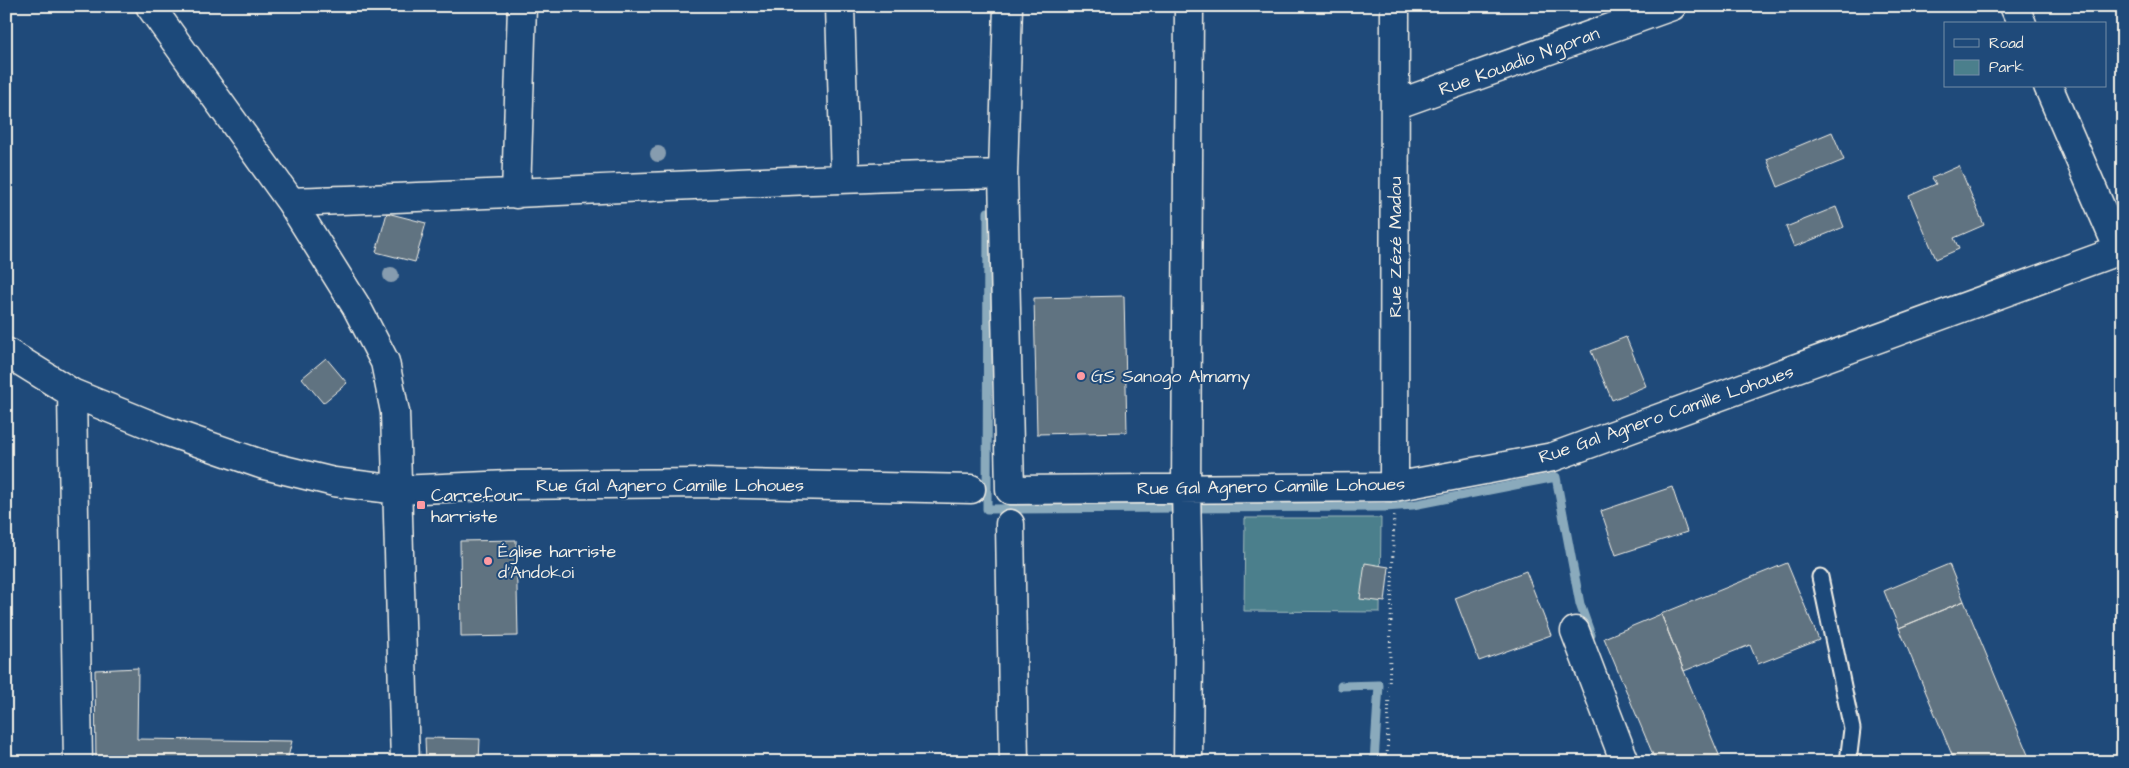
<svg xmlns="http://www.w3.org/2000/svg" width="2129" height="768" viewBox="0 0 2129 768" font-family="'Architects Daughter',sans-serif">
	<rect width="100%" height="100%" fill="#1f4a7a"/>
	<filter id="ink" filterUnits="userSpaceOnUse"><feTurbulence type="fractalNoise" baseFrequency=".02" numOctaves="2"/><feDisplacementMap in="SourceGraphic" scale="10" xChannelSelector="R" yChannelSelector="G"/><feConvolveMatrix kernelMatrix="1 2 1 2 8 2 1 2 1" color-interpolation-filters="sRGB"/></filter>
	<g filter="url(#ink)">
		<path fill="#4b7f8c" stroke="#a0b8ba" d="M1245,518H1381L1380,612L1244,611Z"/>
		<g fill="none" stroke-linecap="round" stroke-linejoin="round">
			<path stroke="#8aaabc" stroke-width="9" d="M988,212L987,509L1385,507L1413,505L1556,477L1580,604L1591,635
				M1341,686L1379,685L1374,762"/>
		</g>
		<path fill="#607381" stroke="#f4f1e8" d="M1832,132L1844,160L1778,187L1767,159Z
			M1959,166L1984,225L1954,238L1959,249L1936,259L1909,196L1936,184L1932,178Z
			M1836,207L1844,227L1794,247L1786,227Z
			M387,213L426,223L415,262L376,252Z
			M1124,296L1127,432L1037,434L1034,298Z
			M1626,337L1646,386L1612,400L1591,351Z
			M326,358L347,383L323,403L302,378Z
			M1672,487L1687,532L1616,555L1601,511Z
			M516,540L518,636L461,637L460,541Z
			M1365,563L1389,567L1385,602L1360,599Z
			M1787,563L1819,640L1758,664L1750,645L1684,671L1661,614Z
			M1949,564L1964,601L1899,628L1884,591Z
			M1526,571L1551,635L1479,661L1455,598Z
			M1964,601L2031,762H1955L1899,628Z
			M1661,614L1684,671L1722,762H1656L1604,638Z
			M138,668L137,739L292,741L287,761L96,762L95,670Z
			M425,738L480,739L479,762H426Z"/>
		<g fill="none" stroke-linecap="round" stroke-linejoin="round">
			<defs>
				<path id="service" d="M1820,577L1852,729L1848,762"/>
				<path id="minor" d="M150,6L291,202L356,306L385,362L395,412L405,762
					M840,6L845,178
					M1008,6L1003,174L1010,490L1394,487L1553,457L2123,249
					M2014,6L2022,24
					M2048,86L2119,250
					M1395,105L1672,6
					M516,194L522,6
					M291,202C529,194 766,179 1003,174
					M6,352L72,393L163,430L264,465L334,482L399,490L509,485L702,483L971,489
					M72,393L78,762
					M1394,487L1395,6
					M1010,524L1014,762
					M1575,631L1625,762
					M1188,762L1189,643L1186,488L1189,6"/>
			</defs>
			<use href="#service" stroke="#f4f1e8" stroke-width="19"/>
			<use href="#minor" stroke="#f4f1e8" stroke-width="31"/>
			<path stroke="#f4f1e8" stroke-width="3" stroke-dasharray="1 4" stroke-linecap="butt" d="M1387,762L1394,515"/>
			<use href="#service" stroke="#1f4a7a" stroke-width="15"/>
			<use href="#minor" stroke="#1f4a7a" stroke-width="28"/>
		</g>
		<g fill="#869caf">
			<circle cx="658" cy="154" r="8"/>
			<circle cx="391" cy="275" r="8"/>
		</g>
	</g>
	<g fill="#ff9aa2" stroke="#1f4a7a" stroke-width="2">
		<circle cx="1081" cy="376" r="5"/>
		<rect x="416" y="500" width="10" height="10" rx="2.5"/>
		<circle cx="488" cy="561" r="5"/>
	</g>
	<g text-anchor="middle" stroke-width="4" stroke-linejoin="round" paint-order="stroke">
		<g font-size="18" fill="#f4f1e8" stroke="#1f4a7a">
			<text transform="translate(1519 61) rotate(-20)" y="6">Rue Kouadio N’goran</text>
			<text transform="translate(1395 247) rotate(-90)" y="6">Rue Zézé Madou</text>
			<text transform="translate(1666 414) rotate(-19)" y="6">Rue Gal Agnero Camille Lohoues</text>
			<text x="670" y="491">Rue Gal Agnero Camille Lohoues</text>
			<text transform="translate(1271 486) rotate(-1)" y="6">Rue Gal Agnero Camille Lohoues</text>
		</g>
		<g font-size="18" fill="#f4f1e8" stroke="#1f4a7a" text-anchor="start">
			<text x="1091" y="382">GS Sanogo Almamy</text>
			<text x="431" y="501">Carrefour<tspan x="431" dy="21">harriste</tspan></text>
			<text x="498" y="557">Église harriste<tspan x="498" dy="21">d'Andokoi</tspan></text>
		</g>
	</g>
	<rect width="2129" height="768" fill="none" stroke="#1f4a7a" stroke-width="25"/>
	<rect x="12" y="12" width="2104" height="743" fill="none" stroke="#f4f1e8" stroke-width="2" filter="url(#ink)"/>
	<rect x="1944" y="22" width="162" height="65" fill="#1f4a7a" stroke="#748da6"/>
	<rect x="1954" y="39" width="25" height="8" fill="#1f4a7a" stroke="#748da6"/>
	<text x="1989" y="48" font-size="15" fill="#f4f1e8">Road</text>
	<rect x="1954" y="60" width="25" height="15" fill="#4b7f8c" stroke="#748da6"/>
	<text x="1989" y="72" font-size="15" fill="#f4f1e8">Park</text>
</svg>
